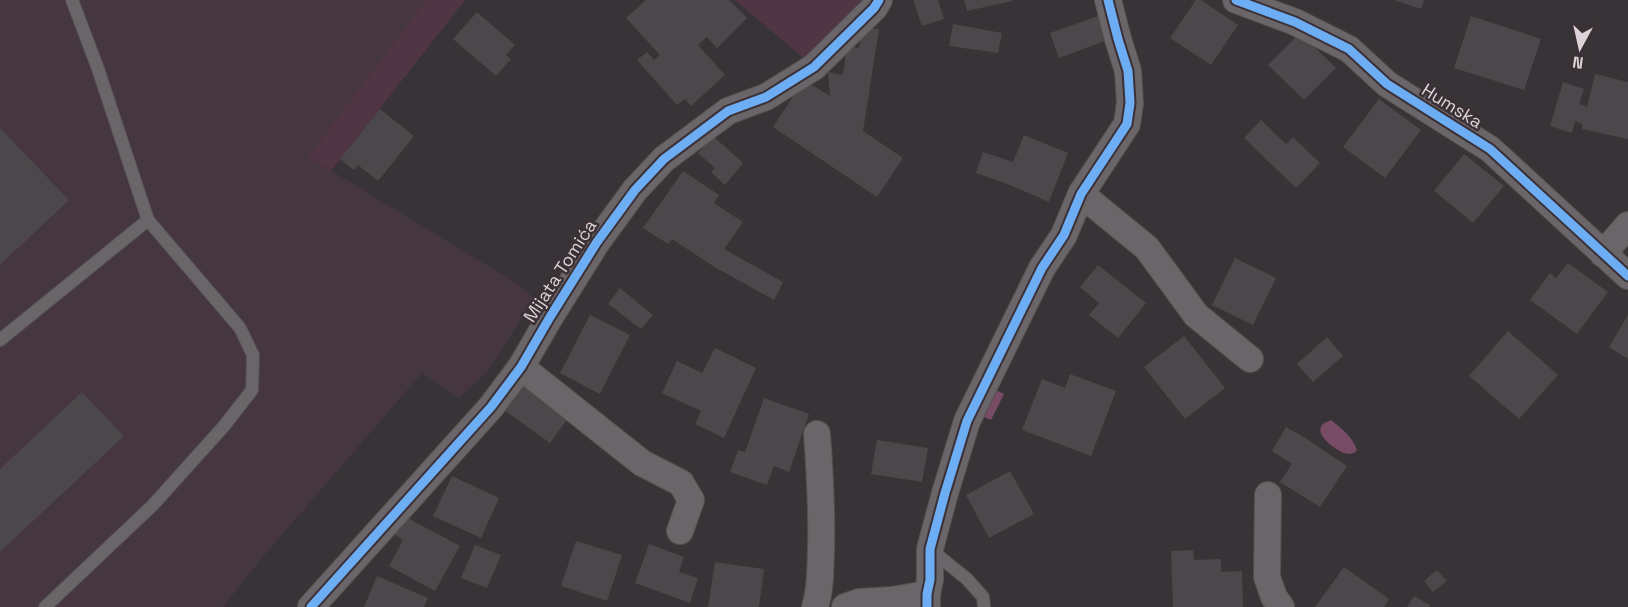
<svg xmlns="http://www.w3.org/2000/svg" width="1628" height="607" viewBox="0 0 1628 607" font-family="'Space Grotesk',sans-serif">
	<rect width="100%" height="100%" fill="#383336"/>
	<path fill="#46363f" d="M0,0H426L309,157L516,283L534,298L488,371L459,398L422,373L261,559L223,607H0Z"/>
	<path fill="#503545" d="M426,0H465L331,171L308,157Z
		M735,0H879L815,68Z"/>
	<path fill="#794c65" d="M988,386L1004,394L991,420L975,413Z
		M1331,420C1342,429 1352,436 1357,450L1354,453C1350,454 1348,454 1344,453C1336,450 1314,435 1322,425C1323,423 1329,421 1331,420Z"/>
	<path fill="#4c474a" d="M646,0H729L747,18L717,48L707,37L698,45L725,75L691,106L685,99L677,105L637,60L647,52L654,60L660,55L626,18Z
		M913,0H938L944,19L922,26Z
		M964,0H1012V1L967,11Z
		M1196,0H1201L1238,25L1211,65L1170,38Z
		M1394,0H1424L1421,9Z
		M477,12L515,45L506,55L511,59L496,76L453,39Z
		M1101,15L1110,39L1059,58L1050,33Z
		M1471,16L1541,39L1524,90L1454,68Z
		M953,24L1002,33L998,53L949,46Z
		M863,27L879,29L863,131L903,158L877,197L773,127L804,80L830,96L828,72L843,75L847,46L859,48Z
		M1300,33L1336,68L1304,100L1268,65Z
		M1595,74L1628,82V139L1582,129V124L1575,121L1572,133L1550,126L1563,82L1584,89L1579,104L1587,107Z
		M1379,99L1421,130L1385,178L1343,147Z
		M380,109L414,136L378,181L358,165L354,170L340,159Z
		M1261,120L1286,144L1293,137L1320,163L1296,188L1244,138Z
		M0,128L69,200L0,265Z
		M1024,135L1068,153L1049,202L1005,183L976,173L983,152L1013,162Z
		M713,136L743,163L725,185L711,172L715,168L698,153Z
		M1464,154L1504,186L1473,223L1434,191Z
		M683,171L719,195L714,203L743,222L724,249L783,282L774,300L713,266L672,239L668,244L643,228Z
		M1235,258L1276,278L1253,325L1212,305Z
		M1568,263L1608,292L1577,334L1530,300L1550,273L1556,278Z
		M1098,265L1146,303L1118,338L1089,315L1099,303L1080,287Z
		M620,288L653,315L641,329L608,304Z
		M590,315L630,335L600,394L560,373Z
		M1628,315V359L1609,347Z
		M1508,331L1558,375L1519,419L1469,376Z
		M1184,336L1225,388L1185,419L1144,367Z
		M1327,337L1343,356L1313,382L1297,364Z
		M715,348L756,368L724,438L695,424L701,411L662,393L677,361L702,373Z
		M1070,374L1116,391L1091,456L1022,430L1042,379L1065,388Z
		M524,381L571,414L550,443L504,410Z
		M82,392L124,436L0,552V469Z
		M764,398L809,414L789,472L774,466L767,485L730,472L738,450L745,452Z
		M1286,427L1307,439L1347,466L1320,507L1280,482L1292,464L1272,451Z
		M877,440L928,448L922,482L871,474Z
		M1010,471L1034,514L989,538L966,495Z
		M452,476L499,498L481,538L433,516Z
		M402,515L460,546L435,591L389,566L403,540L392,533Z
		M576,541L622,555L607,601L561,586Z
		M649,544L684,557L679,572L698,578L690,603L635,583Z
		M475,545L501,555L487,588L461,578Z
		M1193,550L1194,560L1221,559V572L1242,571L1243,607H1173L1171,551Z
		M715,562L764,569L759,607H708Z
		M1344,567L1389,599L1384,607H1315Z
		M1437,570L1447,581L1433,592L1424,581Z
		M377,576L428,598L424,607H364Z
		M1414,596L1430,605L1429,607H1407Z"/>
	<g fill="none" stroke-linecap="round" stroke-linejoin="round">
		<defs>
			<path id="lane" d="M0,340L148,220
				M931,550L967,579L983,597L984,607
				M45,607L152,506L224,426L252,390L253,355L240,328L148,220L97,66L72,0"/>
			<path id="street" d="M1236,0L1295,22L1349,49L1387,84L1490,149L1628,276
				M1081,194L1147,248L1196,315L1250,359
				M1603,254L1628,225
				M521,367L642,463L681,483L691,500L680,531
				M1268,495L1267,577L1274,597L1281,607
				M311,607L491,407L521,367L550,317L597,242L635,190L664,159L728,111L766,97L814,67L874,8L879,0
				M815,607C821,588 820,571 821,551C822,512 820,473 817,434
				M845,607L859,602L892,600L927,594
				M927,607V594L930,580V549L945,493L967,421L1042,268L1064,235L1081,194L1127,124L1130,103L1128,71L1118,39L1108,0"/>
		</defs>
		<use href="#lane" stroke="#545052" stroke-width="14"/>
		<use href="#street" stroke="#545052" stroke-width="28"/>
		<use href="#lane" stroke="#6a6568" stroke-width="12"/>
		<use href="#street" stroke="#6a6568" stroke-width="26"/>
		<defs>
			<path id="cycleway" d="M1236,0L1295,22L1349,49L1387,84L1490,149L1628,276
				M311,607L491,407L521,367L550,317L597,242L635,190L664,159L728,111L766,97L814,67L874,8L879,0
				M927,607V594L930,580V549L945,493L967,421L1042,268L1064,235L1081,194L1127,124L1130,103L1128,71L1118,39L1108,0"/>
		</defs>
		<use href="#cycleway" stroke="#3b3036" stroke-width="13"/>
		<use href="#cycleway" stroke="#6dadf4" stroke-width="9"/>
	</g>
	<g text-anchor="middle" stroke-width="5" stroke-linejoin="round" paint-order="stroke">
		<g font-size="18" fill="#dbd3d7" stroke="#3b3036">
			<text transform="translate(1452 106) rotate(32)" y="6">Humska</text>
			<text transform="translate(560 271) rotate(-57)" y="6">Mijata Tomića</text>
		</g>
	</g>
	<g transform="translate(1580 48) rotate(188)" stroke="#3b3036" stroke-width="4.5" paint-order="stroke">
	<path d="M0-4.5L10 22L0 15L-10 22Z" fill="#dbd3d7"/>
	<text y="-9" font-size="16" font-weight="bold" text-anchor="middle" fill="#dbd3d7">N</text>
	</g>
</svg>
